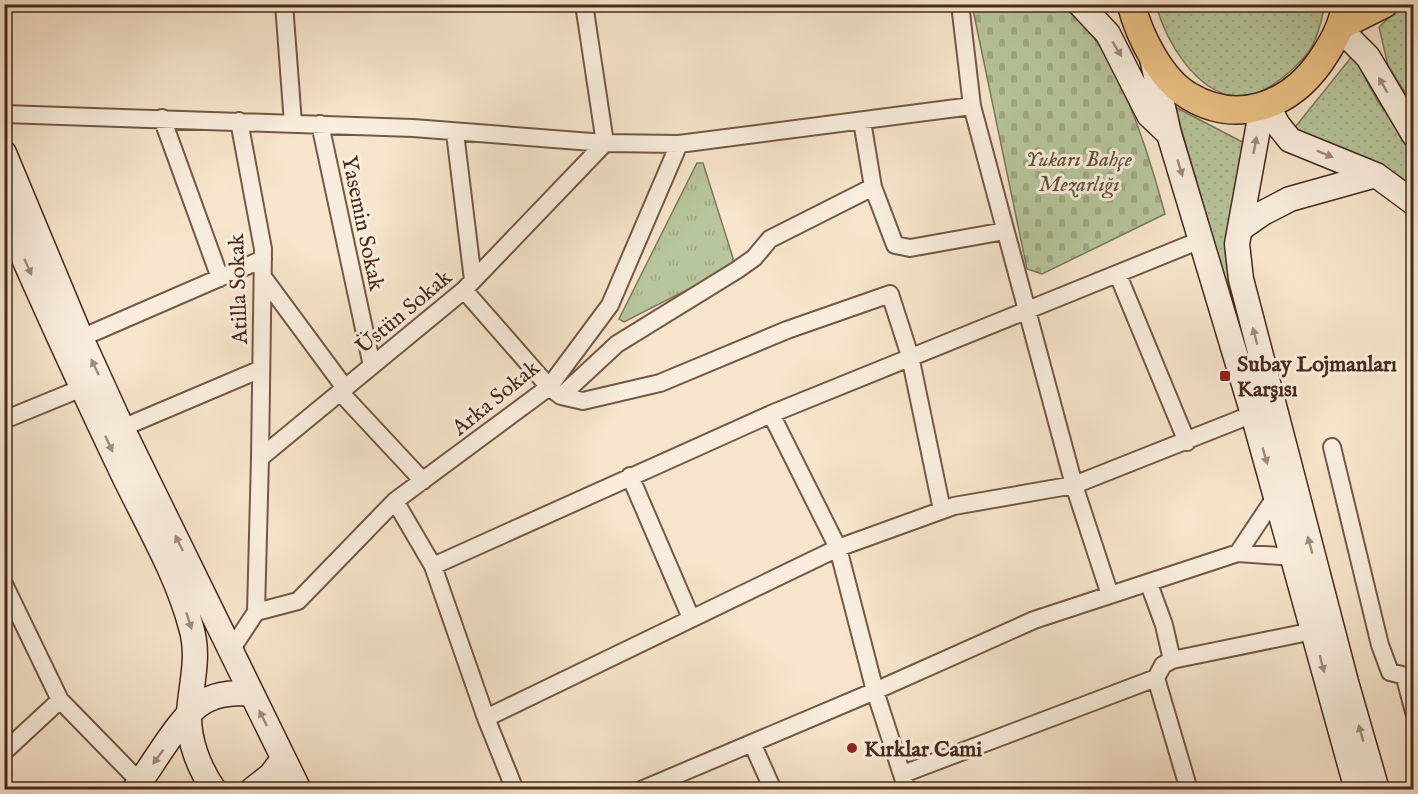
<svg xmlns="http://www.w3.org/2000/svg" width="1418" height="794" viewBox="0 0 1418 794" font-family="'IM FELL English',serif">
	<defs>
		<pattern id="grass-dots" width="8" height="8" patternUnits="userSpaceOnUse" patternTransform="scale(1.5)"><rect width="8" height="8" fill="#b7c69c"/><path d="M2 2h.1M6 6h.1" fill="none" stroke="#9faa86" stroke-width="1.8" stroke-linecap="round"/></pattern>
		<pattern id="cemetery-stones" width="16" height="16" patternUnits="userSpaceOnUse" patternTransform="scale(1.5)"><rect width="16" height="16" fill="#b7c69c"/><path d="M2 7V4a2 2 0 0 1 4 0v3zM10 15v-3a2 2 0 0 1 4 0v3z" fill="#9faa86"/></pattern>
		<pattern id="park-tufts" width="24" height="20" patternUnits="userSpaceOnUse" patternTransform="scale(1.5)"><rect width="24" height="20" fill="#b7c69c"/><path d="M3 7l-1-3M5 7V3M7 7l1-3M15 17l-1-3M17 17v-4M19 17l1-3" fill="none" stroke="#9faa86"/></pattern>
	</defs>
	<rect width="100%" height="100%" fill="#f6e5cc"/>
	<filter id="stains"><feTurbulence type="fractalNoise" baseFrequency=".00333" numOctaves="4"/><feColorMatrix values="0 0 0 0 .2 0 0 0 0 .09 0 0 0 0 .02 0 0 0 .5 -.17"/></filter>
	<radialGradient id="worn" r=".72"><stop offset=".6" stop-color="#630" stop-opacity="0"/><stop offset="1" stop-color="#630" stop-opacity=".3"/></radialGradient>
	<path fill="url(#grass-dots)" stroke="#7f785b" stroke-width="1.5" d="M1156,5H1325C1322,17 1319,33 1313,44C1303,65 1261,100 1237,97C1195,92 1166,41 1156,5Z
		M1402,5H1413V105L1388,66L1379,27Z
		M1353,55L1377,100L1413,152V193L1292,131Z
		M1175,107L1252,147L1232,227L1355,727Z"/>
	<path fill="url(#cemetery-stones)" stroke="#7f785b" stroke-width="1.5" d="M972,5C990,5 1040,0 1054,5C1111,21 1151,162 1165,214L1042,274L1027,269Z"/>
	<path fill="url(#park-tufts)" stroke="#7f785b" stroke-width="1.5" d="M697,163H703L733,258L732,267L624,322L619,319Z"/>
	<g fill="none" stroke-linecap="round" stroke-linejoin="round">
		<defs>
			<path id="street" d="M284,4L293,123
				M960,4L972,106L1074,485L1110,595
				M4,114L413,128L605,143L679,144L972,106
				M162,118L220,278
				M239,121L263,249L260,458
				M862,121L873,187L895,245L910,248L1005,231
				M320,124L372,366
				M455,133L473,280
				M1118,275L1187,442
				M263,277L345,388
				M464,290L549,387L561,396L583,401L660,383L787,330L890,294L910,356L942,510
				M81,338L263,259
				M340,392L423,481
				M561,396L617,344L737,270L754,258L770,239L873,187
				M771,414L838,548L875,691L907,790
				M4,420L82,388
				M122,428L261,369
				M1332,447L1380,645L1390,672L1414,678
				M630,476L691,618
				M395,501L433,566L486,718L515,790
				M1238,553L1293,557
				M433,566L771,414L1203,239
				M4,584L60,700L140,782
				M1149,584L1164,625L1172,660L1163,665L1156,678L1189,790
				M256,612L298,601L395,501L549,387L610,305L679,144
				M231,650L256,612L260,458L464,290L605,143L584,4
				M1172,660L1313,631
				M1405,678L1414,712
				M486,718L838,548L954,506L1074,485L1253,414
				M752,743L773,790
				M4,752L60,700
				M903,774L1156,678
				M641,790L875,691L1034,620L1238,553L1276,496"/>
			<path id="secondary" d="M1080,4L1108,34L1149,115L1169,134
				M1340,29L1368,57L1414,135
				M1152,58L1169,134L1253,414L1357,790
				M1267,105L1278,125L1290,140L1376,175L1414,203
				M1262,107L1237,244L1241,279L1346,682L1377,790
				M4,153L81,338L122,428L299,790
				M4,213C42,301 82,388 123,474C147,524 177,574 191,627C200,657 191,683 189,713C188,740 199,768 214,790
				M1240,229L1263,213L1290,199L1376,175
				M134,790C153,766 180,714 205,701C219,693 236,693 251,693
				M252,790L271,775L283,759"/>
			<path id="primary" d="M1131,4C1139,35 1160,79 1189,96C1237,125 1289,106 1320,62C1333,43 1342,27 1346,4
				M1342,25L1384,4"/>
		</defs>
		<use href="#street" stroke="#735946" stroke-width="20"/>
		<use href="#secondary" stroke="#472a1a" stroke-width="27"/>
		<use href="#primary" stroke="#472a1a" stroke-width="30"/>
		<use href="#street" stroke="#f9eede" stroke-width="16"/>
		<use href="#secondary" stroke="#f9eede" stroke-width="24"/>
		<use href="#primary" stroke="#ebc286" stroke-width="27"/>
	</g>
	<defs><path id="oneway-solid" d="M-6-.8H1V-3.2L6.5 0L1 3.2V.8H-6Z" transform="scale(1.5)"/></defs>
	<g fill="#a08c7c">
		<use href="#oneway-solid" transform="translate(1117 49) rotate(59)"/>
		<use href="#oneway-solid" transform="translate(1383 85) rotate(-120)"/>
		<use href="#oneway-solid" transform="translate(1255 145) rotate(-80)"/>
		<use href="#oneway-solid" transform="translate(1325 154) rotate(22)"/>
		<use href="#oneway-solid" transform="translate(1180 168) rotate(73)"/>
		<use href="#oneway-solid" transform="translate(28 267) rotate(66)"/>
		<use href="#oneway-solid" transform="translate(1255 336) rotate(-105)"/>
		<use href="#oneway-solid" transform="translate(95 367) rotate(-115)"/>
		<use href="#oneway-solid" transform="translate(109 444) rotate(65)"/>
		<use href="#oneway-solid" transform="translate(1265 456) rotate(74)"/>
		<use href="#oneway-solid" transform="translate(179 543) rotate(-116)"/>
		<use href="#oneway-solid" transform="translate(1310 545) rotate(-105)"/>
		<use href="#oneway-solid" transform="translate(189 621) rotate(72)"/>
		<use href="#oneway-solid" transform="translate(1322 664) rotate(75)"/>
		<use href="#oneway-solid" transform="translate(263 718) rotate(-116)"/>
		<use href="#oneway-solid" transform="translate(1361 733) rotate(-106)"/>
		<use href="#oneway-solid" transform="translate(158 757) rotate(126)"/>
	</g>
	<g fill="#8f2418" stroke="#f9eede" stroke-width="2">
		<rect x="1219" y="370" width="12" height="12" rx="3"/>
		<circle cx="852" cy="748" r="6"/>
	</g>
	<g text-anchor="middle" stroke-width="6" stroke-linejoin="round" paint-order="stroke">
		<g font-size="22" font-style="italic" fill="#63513a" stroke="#f9eede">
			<text x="1079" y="166">Yukarı Bahçe<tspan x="1079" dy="25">Mezarlığı</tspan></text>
		</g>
		<g font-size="22" fill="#472a1a" stroke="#f9eede">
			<text transform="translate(364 223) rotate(78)" y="8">Yasemin Sokak</text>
			<text transform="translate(237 289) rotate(-92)" y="8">Atilla Sokak</text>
			<text transform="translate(403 311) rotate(-40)" y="8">Üstün Sokak</text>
			<text transform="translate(495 397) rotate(-39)" y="8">Arka Sokak</text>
		</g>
		<g font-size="22" font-weight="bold" fill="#472a1a" stroke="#f9eede" text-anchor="start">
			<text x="1237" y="371">Subay Lojmanları<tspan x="1237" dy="25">Karşısı</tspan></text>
			<text x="864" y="756">Kırklar Cami</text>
		</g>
	</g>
	<rect width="1418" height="794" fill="none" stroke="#f6e5cc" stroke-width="24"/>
	<rect x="6" y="6" width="1406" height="782" fill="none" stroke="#472a1a" stroke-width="3"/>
	<rect x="12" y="12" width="1394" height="770" fill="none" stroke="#472a1a" stroke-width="1.5"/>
	<rect width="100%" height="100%" filter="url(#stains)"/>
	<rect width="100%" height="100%" fill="url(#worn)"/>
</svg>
